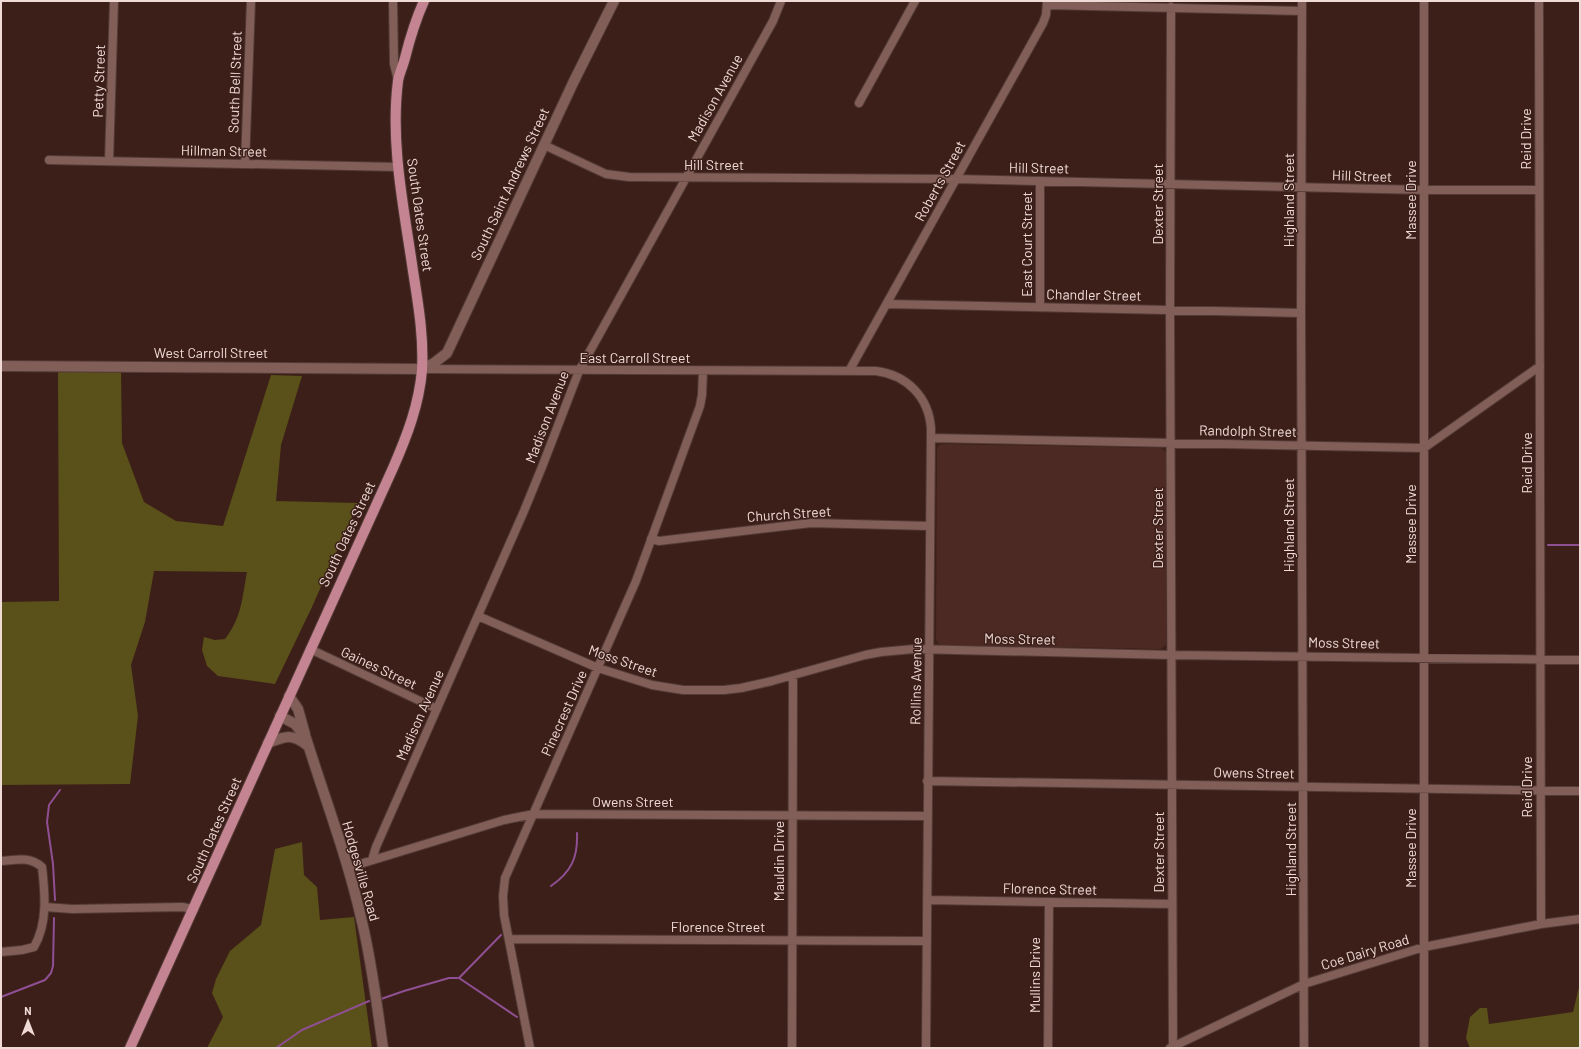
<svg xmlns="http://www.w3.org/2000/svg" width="1581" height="1049" viewBox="0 0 1581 1049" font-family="Barlow,sans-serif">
	<rect width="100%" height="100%" fill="#3c1f19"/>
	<path fill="#4d2923" d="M943,444L1160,448L1163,449L1166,453V645L1160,649L941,645L938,643L936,639L937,448L939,445Z"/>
	<path fill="#5a5019" d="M58,371L121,372L122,443L144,502L176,521L223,526L271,375L302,376L281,445L276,501L358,503L312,607L275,684L218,676L207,666L202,650L204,637L215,640L225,639C242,617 242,598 247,572L154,571L145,622L131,665L138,716L130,784L1,785V602L59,601Z
		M302,842L304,875L317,887L320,920L354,917L372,1048H207L223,1017L212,993L216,979L230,951L261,925L275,849Z
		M1580,983V1048H1470L1466,1038L1470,1017L1480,1008H1487L1489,1024L1573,1012Z"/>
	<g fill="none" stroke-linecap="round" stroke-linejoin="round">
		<path stroke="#8f5093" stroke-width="2" d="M1548,545H1580
			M551,886C571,872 578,858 577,833
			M55,900L53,864L47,822L49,805L60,790
			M459,978L501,935
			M1,997L45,980L51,973L53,966L54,918
			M381,999L404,991L449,978H459L517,1017
			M276,1048L302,1030L369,1001"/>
		<defs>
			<path id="minor" d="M393,1L394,64L398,80
				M1302,1L1301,313L1304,1048
				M1539,1L1541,924
				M1048,5L1302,11
				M1171,7L1170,310L1173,1048
				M859,103L915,1
				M544,145L606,174L629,177L956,179L1424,190H1539
				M49,160L398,167
				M109,161L114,1
				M245,164L251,1
				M1040,181V307
				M887,304L1301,313
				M422,369L876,371C907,375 929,397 931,429L926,1048
				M849,371L1043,23L1046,15L1047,1
				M931,438L1424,448L1540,366
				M651,539L659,541L811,523L930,526
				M478,616L598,668L652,685L683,690H724L741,688L772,681L865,655L881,652L914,649L1172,655L1580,660
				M310,649L437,709
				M927,781L1580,791
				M372,860L376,847L524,511L542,467L579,371L773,21L781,1
				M1,861C17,860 29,856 42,867C45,893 48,923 34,947L22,950L1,952
				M347,868L504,820L534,814L927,816
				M927,900L1172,904
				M45,907L72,909L182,907L194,909
				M509,939L927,941
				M530,1048L504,915L503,896L505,878L636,581L700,406L702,395L703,371
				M792,1048L793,675
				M1048,1048L1049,902
				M1170,1048L1304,984L1424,947L1541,924L1580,919
				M1424,1048V1"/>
			<path id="tertiary" d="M1,366L422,369L434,363L447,353L573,83L614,1
				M289,696L298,709L305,734
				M280,716L295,724L306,738C325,799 348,859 362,922C372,963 377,1006 383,1048
				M268,743C285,736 293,733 308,746"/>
			<path id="primary" d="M130,1048L393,468C407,436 419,405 422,370C424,337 418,303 413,271C404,208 390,144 398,81C399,74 403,66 405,58C410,38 416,19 424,1"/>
		</defs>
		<use href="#minor" stroke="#533a36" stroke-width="10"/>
		<use href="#tertiary" stroke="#533a36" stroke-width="12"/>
		<use href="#primary" stroke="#533a36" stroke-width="12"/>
		<use href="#minor" stroke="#815f58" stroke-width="8"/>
		<use href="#tertiary" stroke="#815f58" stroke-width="10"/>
		<use href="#primary" stroke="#c48492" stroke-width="10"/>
	</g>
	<g text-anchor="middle" stroke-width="3" stroke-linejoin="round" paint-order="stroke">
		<g font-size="14" fill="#efdad6" stroke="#3c1f19">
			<text transform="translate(99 81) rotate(-88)" y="5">Petty Street</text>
			<text transform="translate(235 82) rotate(-88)" y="5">South Bell Street</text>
			<text transform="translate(715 98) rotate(-61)" y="5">Madison Avenue</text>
			<text transform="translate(1526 139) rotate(-90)" y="5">Reid Drive</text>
			<text transform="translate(224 151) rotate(1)" y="5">Hillman Street</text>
			<text x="714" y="170">Hill Street</text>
			<text transform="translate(1039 168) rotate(1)" y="5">Hill Street</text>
			<text transform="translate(1362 176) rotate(2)" y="5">Hill Street</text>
			<text transform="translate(940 181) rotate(-61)" y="5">Roberts Street</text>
			<text transform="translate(510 184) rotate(-65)" y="5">South Saint Andrews Street</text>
			<text transform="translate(1289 200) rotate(-90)" y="5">Highland Street</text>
			<text transform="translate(1411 200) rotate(-90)" y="5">Massee Drive</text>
			<text transform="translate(1158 204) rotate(-90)" y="5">Dexter Street</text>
			<text transform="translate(420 215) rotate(82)" y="5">South Oates Street</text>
			<text transform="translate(1027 244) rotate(-90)" y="5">East Court Street</text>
			<text transform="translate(1094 295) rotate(1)" y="5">Chandler Street</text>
			<text x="211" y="358">West Carroll Street</text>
			<text x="635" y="363">East Carroll Street</text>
			<text transform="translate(547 417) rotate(-69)" y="5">Madison Avenue</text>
			<text transform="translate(1248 431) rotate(1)" y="5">Randolph Street</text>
			<text transform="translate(1527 463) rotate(-90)" y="5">Reid Drive</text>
			<text transform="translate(789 514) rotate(-4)" y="5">Church Street</text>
			<text transform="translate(1411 524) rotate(-90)" y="5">Massee Drive</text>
			<text transform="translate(1289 525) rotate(-90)" y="5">Highland Street</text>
			<text transform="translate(1158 528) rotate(-90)" y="5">Dexter Street</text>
			<text transform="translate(347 534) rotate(-65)" y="5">South Oates Street</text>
			<text transform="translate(1020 639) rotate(1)" y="5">Moss Street</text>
			<text transform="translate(1344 643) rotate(1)" y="5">Moss Street</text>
			<text transform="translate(623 661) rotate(19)" y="5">Moss Street</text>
			<text transform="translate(379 668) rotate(25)" y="5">Gaines Street</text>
			<text transform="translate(916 681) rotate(-89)" y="5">Rollins Avenue</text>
			<text transform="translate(564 713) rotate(-66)" y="5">Pinecrest Drive</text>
			<text transform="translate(420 715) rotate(-66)" y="5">Madison Avenue</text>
			<text transform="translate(1254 773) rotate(1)" y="5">Owens Street</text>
			<text transform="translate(1527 787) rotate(-90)" y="5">Reid Drive</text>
			<text x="633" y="807">Owens Street</text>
			<text transform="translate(214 830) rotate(-66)" y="5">South Oates Street</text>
			<text transform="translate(1411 848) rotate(-90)" y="5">Massee Drive</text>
			<text transform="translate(1291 849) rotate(-90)" y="5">Highland Street</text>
			<text transform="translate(1159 852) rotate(-90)" y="5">Dexter Street</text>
			<text transform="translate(779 861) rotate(-90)" y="5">Mauldin Drive</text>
			<text transform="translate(361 871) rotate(74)" y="5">Hodgesville Road</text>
			<text transform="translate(1050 889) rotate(1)" y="5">Florence Street</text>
			<text x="718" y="932">Florence Street</text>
			<text transform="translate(1365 952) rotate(-17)" y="5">Coe Dairy Road</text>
			<text transform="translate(1035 975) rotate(-90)" y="5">Mullins Drive</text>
		</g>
	</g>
	<rect width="1581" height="1049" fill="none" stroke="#efdad6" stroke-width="4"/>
	<g transform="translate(28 1021)" stroke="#3c1f19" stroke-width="3" paint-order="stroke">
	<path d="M0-3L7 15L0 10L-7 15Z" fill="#efdad6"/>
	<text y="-6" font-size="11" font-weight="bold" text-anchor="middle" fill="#efdad6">N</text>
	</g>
</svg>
